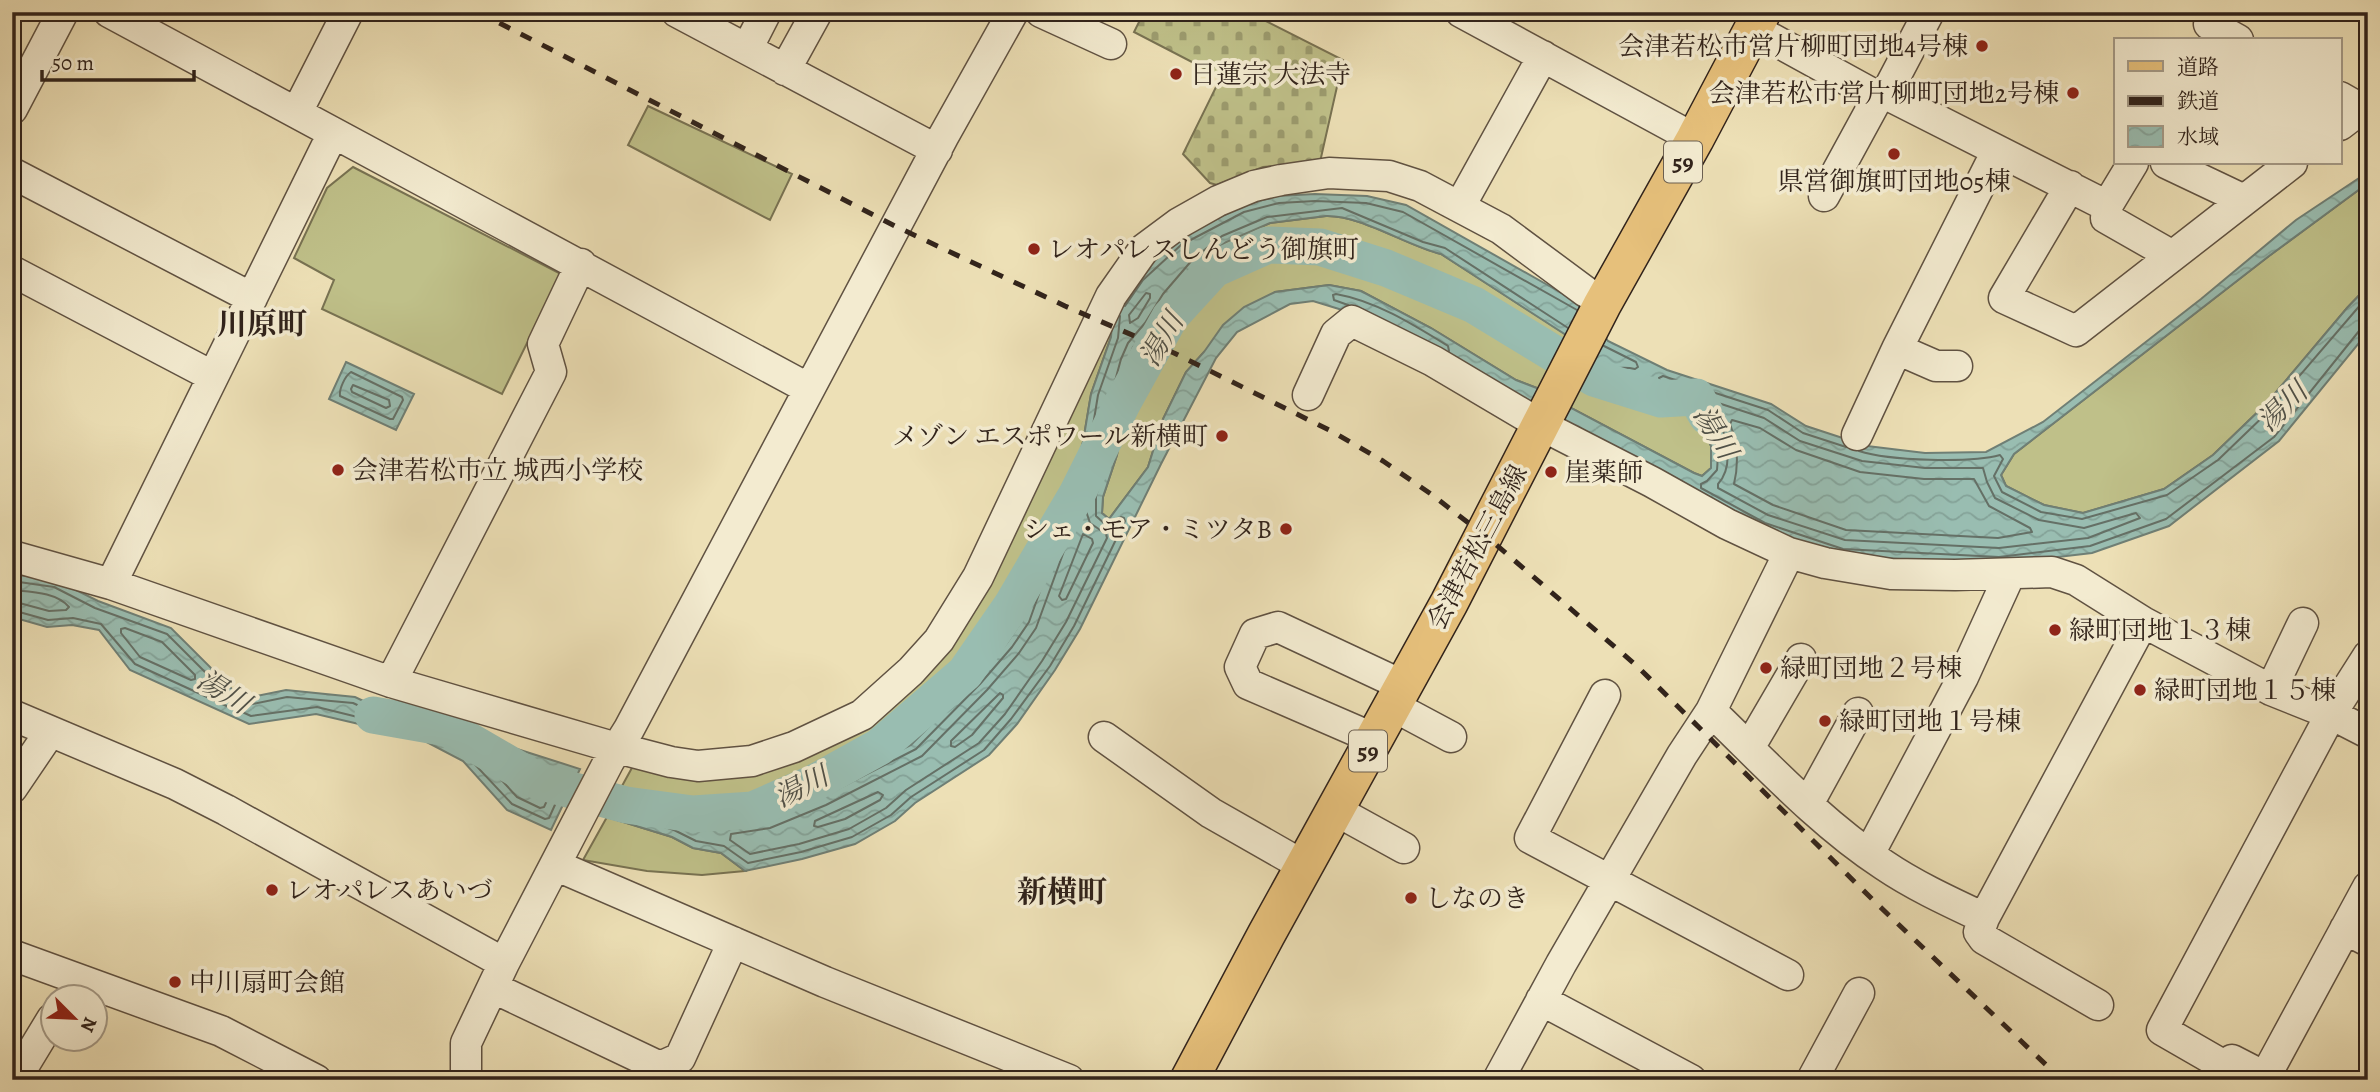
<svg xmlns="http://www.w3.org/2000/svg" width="2380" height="1092" viewBox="0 0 2380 1092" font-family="Alegreya,'Noto Serif JP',serif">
	<defs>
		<pattern id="cemetery-stones" width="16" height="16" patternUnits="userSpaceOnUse" patternTransform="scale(1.75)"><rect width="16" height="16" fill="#bfc089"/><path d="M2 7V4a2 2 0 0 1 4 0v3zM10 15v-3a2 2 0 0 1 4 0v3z" fill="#9c9c6f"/></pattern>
		<pattern id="water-waves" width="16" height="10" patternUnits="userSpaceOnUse" patternTransform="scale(1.75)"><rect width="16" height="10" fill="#99bdb1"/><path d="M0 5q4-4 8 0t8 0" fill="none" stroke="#84a298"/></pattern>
	</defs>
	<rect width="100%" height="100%" fill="#ede0b6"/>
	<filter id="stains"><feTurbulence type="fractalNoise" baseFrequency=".00286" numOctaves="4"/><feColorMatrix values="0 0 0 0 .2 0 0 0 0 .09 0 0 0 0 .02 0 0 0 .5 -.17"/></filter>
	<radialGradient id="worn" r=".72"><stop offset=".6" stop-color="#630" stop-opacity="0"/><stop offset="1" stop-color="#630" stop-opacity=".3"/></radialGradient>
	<path fill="#bfc089" stroke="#787252" stroke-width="2" d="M648,106L792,174L770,220L628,145Z
		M353,167L561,274L502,394L322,309L334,280L294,258L327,188Z
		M2368,183V286L2347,308L2266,404L2213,455L2164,489L2083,513L2044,505L2006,486L2001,475L2014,454L2269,256Z
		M1326,216C1361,215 1405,245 1441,254L1570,337L1606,377L1623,373L1646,379L1702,424L1711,446V468L1702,476L1694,473L1571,408L1542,390L1516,380L1431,328L1361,291L1329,285L1275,292L1204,352L1186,372L1163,419L1148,467L1109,519L1102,513L1103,497L1117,455L1121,431L1119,392L1128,361L1133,347L1151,328L1168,298L1197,264L1226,242L1270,223Z
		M1102,333L1111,337L1091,394L1083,442L1069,491L1023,619L1007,643L975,680L911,745L819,791L763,814L721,819L617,795L633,766L687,778L886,708Z
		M607,817L672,837L693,848L721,853L745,871L702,875L647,871L583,860Z"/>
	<path fill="url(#cemetery-stones)" stroke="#787252" stroke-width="2" d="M1144,12H1248L1343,60L1320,162L1263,167L1217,185L1210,183L1183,154L1221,77L1134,32Z"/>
	<path fill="url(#water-waves)" stroke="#6f7f75" stroke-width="2" fill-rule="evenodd" d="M2368,172V183L2269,256L2014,454L2001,475L2006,486L2044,505L2083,513L2164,489L2213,455L2266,404L2347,308L2368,286V332L2279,441L2169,526L2092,553L1999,564L1841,556L1762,529L1407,340L1339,309L1313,301L1290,304L1237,332L1216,358L1161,464L1080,629L1055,670L1017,724L989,755L915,803L895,821L855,844L802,859L745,871L721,853L693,848L672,837L607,817L617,795L721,819L763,814L819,791L911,745L975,680L1007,643L1023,619L1069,491L1083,442L1091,394L1111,337L1113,310L1138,276L1177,240L1241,206L1277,196L1315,194L1367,196L1406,205L1567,296L1585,308L1608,341L1667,370L1771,404L1806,426L1867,446L1925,453L1986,452L2043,422L2201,299L2296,220ZM1326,216C1361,215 1405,245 1441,254L1569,337L1587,377H1606L1623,373L1646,379L1702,424L1711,446V468L1702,476L1694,473L1571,408L1542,390L1516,380L1431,328L1361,291L1329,285L1275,292L1244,307L1223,325L1204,352L1186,372L1163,419L1148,467L1109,519L1102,513L1103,497L1117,455L1121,431L1119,392L1128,361L1133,347L1151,328L1168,298L1197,264L1226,242L1270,223Z
		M346,362L414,394L396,430L329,399Z
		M12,574L56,580L98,601L171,628L242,699L286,690L355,697L374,706L423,724L492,741L580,769L551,830L507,810L463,761L419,738L316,714L249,724L130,670L99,630L72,625L47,627L12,617Z"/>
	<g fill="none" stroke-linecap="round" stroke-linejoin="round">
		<path stroke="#657066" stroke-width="2" d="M1146,293L1150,294V298L1138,318L1130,323L1129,315Z
			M1348,305L1334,300L1333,295L1336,294C1376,301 1414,325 1448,346L1449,351
			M1125,306L1143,280L1181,245L1244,212L1279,203L1315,201L1366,203L1403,212L1577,310
			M1120,316L1118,338L1098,395L1090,444L1075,493L1029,622L1012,647L980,684L916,749L822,797L764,821L721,826L623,804L618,809L619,813L674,830L696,841L724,846L748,863L801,852L852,837L891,815L911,797L984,750L1011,719L1050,666L1074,626L1125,521L1124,518L1121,517L1113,524L1106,525L1096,516V496L1110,453L1114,430L1112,392L1121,359L1128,343L1145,323L1163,294L1193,259L1222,236L1267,217L1342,208L1423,242L1445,248L1568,328
			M1592,369C1606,371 1620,365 1635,369L1638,367L1636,362L1604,346
			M351,372L402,397L403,400L393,419H390L340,396C339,389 345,376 351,372Z
			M353,385L389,400L390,406L386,408L352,392L351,389Z
			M1706,399L1764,418L1800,441L1862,461L1925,468H1983L1987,482L1995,498L2039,520L2084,528L2136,513L2140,518L2088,538L1999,548L1845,540L1768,515L1718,488V484C1734,467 1728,434 1715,415C1712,411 1707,408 1703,404V401Z
			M1732,420L1760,428L1796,450L1860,472L1924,479H1974L1989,506L2030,528L2032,532L1998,538L1846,530L1773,505L1734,484C1739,463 1738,444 1730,424Z
			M1846,447L1803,433L1768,410L1663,376L1659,378L1660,382C1695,410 1722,419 1717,470L1707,481L1701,484V488L1765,523L1843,549L1999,557L2090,546L2166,519L2274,437L2359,331L2368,328
			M1859,451C1889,461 1971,463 2000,455L2003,459L1994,476L2002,492L2041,512L2082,519L2167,495L2218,460L2271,409L2368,296
			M1084,505L1090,523L1106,534L1107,538L1066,622L1042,661L1005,714L979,743L906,790L886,808L849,829L799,844L750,854L730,840L731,834L770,828L826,805L922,756L987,690L1019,653L1036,628L1080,507Z
			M1083,534L1092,539L1093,543L1066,599L1062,600L1059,596Z
			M12,581L54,587L95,608L167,634L235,702V706L231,708L135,664L101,624L73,618L48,620L12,610
			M12,590C31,592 56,592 69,607L66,610L49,611L12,601
			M125,628L162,642L195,675V679L191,680L140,657L121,633V629Z
			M1000,693L1003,695V698L972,735L955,747L951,746V741Z
			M287,697L353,703L381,716L382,720L378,722L317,707L251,716L240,711L243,706Z
			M445,736L567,772L568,776L549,818L545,819L512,804L467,756L442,742L441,738Z
			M489,757L555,777L556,781L544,807L540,808L517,797L485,762V758Z
			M878,792L883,795L880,800L845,819L818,827L814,826L815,821Z"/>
		<path stroke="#99bdb1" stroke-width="37" d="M373,715L447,728L538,781L626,805L693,814L753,810L812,784L879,747L965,673L1012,605L1077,494L1123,402L1170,317L1214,269L1268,245L1320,247L1386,268L1474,305L1594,378L1661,399L1696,397L1707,416"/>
		<defs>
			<path id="minor" d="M109,12L800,384
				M677,12L937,150
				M1041,12L1111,44
				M1461,12L1695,139
				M2209,24L2238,40
				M1754,29L1878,97L1886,94L2107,206
				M747,49L766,12
				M785,70L817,12
				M1886,94L1929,12
				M2340,97L2361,109L2340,125
				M12,109L63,12
				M297,112L348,12
				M2133,163L2107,206L2106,218L2171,255
				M2166,163L2244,200
				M12,173L252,298
				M2070,186L2004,298L2076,331L2292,163
				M1824,196L1878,97
				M1460,206L1543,56
				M12,271L212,376
				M1897,349L1936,366H1957
				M1308,395L1336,334L1352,321L1433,361L1541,425L1652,482L1727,524L1789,553L1825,563L1891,574L1955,575L2052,572L2076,580L2143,622L2271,690L2331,714L2368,733
				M1857,435L1897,349L1997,151
				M12,556L111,584L391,682L606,745L671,762L698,766L752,761L794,747L862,715L911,671L939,640L978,577L1111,296L1144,249L1179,223L1218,201L1254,186L1281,180L1329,173L1389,176L1420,186L1501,229L1586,292
				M111,584L333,133
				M391,682L551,372L543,344L581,264
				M2271,690L2303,623
				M1605,695L1530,838L1788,975
				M1393,706L1451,737
				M1711,711C1766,764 1820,823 1884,865C1915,886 1950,902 1984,918
				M12,715L175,784L226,810L504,963
				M1104,737L1211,813L1304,866
				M1375,739L1248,684L1240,667L1255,634L1278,627L1404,686
				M1749,748L1801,659
				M12,788L50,732
				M1808,804L1858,713
				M1335,810L1404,848
				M1869,854L1963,677L2010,574
				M555,865L825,982L1069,1080
				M2345,929L2368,941
				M12,955L221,1031L316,1080
				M500,991L660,1067L680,1058L733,942
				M1541,1000L1691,1080
				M2098,1005L1984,939L1979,932L1984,918L2143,622
				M2228,1068L2162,1030L2331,714L2368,656
				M2222,1079L2232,1060L2265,1077L2368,887
				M15,1080L52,1019
				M466,1080V1043L504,963L609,761L629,729L943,137L1013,12
				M1498,1080L1561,964L1682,755L1711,711L1789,553
				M1812,1080L1859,993"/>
			<path id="major" d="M1189,1080L1266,935L1449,603L1602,305L1695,139L1762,12"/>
		</defs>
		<use href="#minor" stroke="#605242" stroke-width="33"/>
		<use href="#major" stroke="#31231b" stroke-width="40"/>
		<use href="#minor" stroke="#f3ebd0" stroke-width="30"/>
		<use href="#major" stroke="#e6c07b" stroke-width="37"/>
		<path stroke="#31231b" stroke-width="5" stroke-dasharray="12 12" stroke-linecap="butt" d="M478,12L897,227L1065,306L1174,353L1333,432L1383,461L1431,494L1493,542L1637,666L1875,902L2062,1080"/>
	</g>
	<g fill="#8f2418" stroke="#f3ebd0" stroke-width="2.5">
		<circle cx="1982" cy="46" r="7"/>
		<circle cx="1176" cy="74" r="7"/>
		<circle cx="2073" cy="93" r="7"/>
		<circle cx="1894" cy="154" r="7"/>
		<circle cx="1034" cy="249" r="7"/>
		<circle cx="1222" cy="436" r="7"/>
		<circle cx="338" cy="470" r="7"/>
		<circle cx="1551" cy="472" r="7"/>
		<circle cx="1286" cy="529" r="7"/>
		<circle cx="2055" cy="630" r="7"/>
		<circle cx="1766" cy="668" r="7"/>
		<circle cx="2140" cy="690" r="7"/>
		<circle cx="1825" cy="721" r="7"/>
		<circle cx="272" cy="890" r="7"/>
		<circle cx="1411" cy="898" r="7"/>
		<circle cx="175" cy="982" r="7"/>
	</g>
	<g text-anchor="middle" stroke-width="7" stroke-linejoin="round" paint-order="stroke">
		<g fill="#f3ebd0" stroke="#6b5f51" stroke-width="2">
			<rect x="1664" y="141.5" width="38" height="41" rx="5"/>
			<rect x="1349" y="730.5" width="38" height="41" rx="5"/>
		</g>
		<g font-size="24" font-weight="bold" fill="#31231b">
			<text x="1683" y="170">59</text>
			<text x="1368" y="759">59</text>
		</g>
		<g font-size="26" fill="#31231b" stroke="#f3ebd0" text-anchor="start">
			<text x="1968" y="55" text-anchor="end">会津若松市営片柳町団地4号棟</text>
			<text x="1190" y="83">日蓮宗 大法寺</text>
			<text x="2059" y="102" text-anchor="end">会津若松市営片柳町団地2号棟</text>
			<text x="1894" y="190" text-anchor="middle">県営御旗町団地05棟</text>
			<text x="1048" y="258">レオパレスしんどう御旗町</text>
			<text x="1208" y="445" text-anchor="end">メゾン エスポワール新横町</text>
			<text x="352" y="479">会津若松市立 城西小学校</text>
			<text x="1565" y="481">崖薬師</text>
			<text x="1272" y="538" text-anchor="end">シェ・モア・ミツタB</text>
			<text x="2069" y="639">緑町団地１３棟</text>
			<text x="1780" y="677">緑町団地２号棟</text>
			<text x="2154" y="699">緑町団地１５棟</text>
			<text x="1839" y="730">緑町団地１号棟</text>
			<text x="286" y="899">レオパレスあいづ</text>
			<text x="1425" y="907">しなのき</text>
			<text x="189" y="991">中川扇町会館</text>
		</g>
		<g font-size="26" fill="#31231b" stroke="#f3ebd0">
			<text transform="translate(1477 547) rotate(-62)" y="9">会津若松三島線</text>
		</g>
		<g font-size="28" font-style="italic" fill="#505148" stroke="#f3ebd0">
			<text transform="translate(1161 339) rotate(-59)" y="10">湯川</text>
			<text transform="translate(2282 406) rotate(-44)" y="10">湯川</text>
			<text transform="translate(1716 432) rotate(59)" y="10">湯川</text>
			<text transform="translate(224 691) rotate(32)" y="10">湯川</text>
			<text transform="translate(801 786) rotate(-27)" y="10">湯川</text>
		</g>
		<g font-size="30" font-weight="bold" fill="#31231b" stroke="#f3ebd0">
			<text x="262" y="334">川原町</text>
			<text x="1062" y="902">新横町</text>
		</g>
	</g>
	<rect width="2380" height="1092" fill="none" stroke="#ede0b6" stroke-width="42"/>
	<rect x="14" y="14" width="2352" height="1064" fill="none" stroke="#31231b" stroke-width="3.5"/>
	<rect x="21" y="21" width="2338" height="1050" fill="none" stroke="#31231b" stroke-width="2"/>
	<rect x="2114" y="38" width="228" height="126" fill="#f3ebd0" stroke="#a59b88" stroke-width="2"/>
	<rect x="2128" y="61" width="35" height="10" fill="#e6c07b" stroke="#a59b88" stroke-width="2"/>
	<text x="2177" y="74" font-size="21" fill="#31231b">道路</text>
	<rect x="2128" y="96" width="35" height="10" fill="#31231b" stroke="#a59b88" stroke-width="2"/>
	<text x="2177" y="108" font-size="21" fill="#31231b">鉄道</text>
	<rect x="2128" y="126" width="35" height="21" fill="url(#water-waves)" stroke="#a59b88" stroke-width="2"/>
	<text x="2177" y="144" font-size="21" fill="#31231b">水域</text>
	<g transform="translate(74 1018) rotate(114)"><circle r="33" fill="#f3ebd0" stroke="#a59b88" stroke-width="2"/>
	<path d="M0-5L12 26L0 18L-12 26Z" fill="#8f2418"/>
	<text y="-10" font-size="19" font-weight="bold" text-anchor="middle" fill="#31231b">N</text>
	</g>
	<path d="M42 70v10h152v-10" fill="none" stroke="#31231b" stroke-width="3.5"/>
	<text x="52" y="70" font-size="21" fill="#31231b" stroke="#f3ebd0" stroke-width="5" paint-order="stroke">50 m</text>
	<rect width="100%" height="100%" filter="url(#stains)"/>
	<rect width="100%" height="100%" fill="url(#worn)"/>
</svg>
